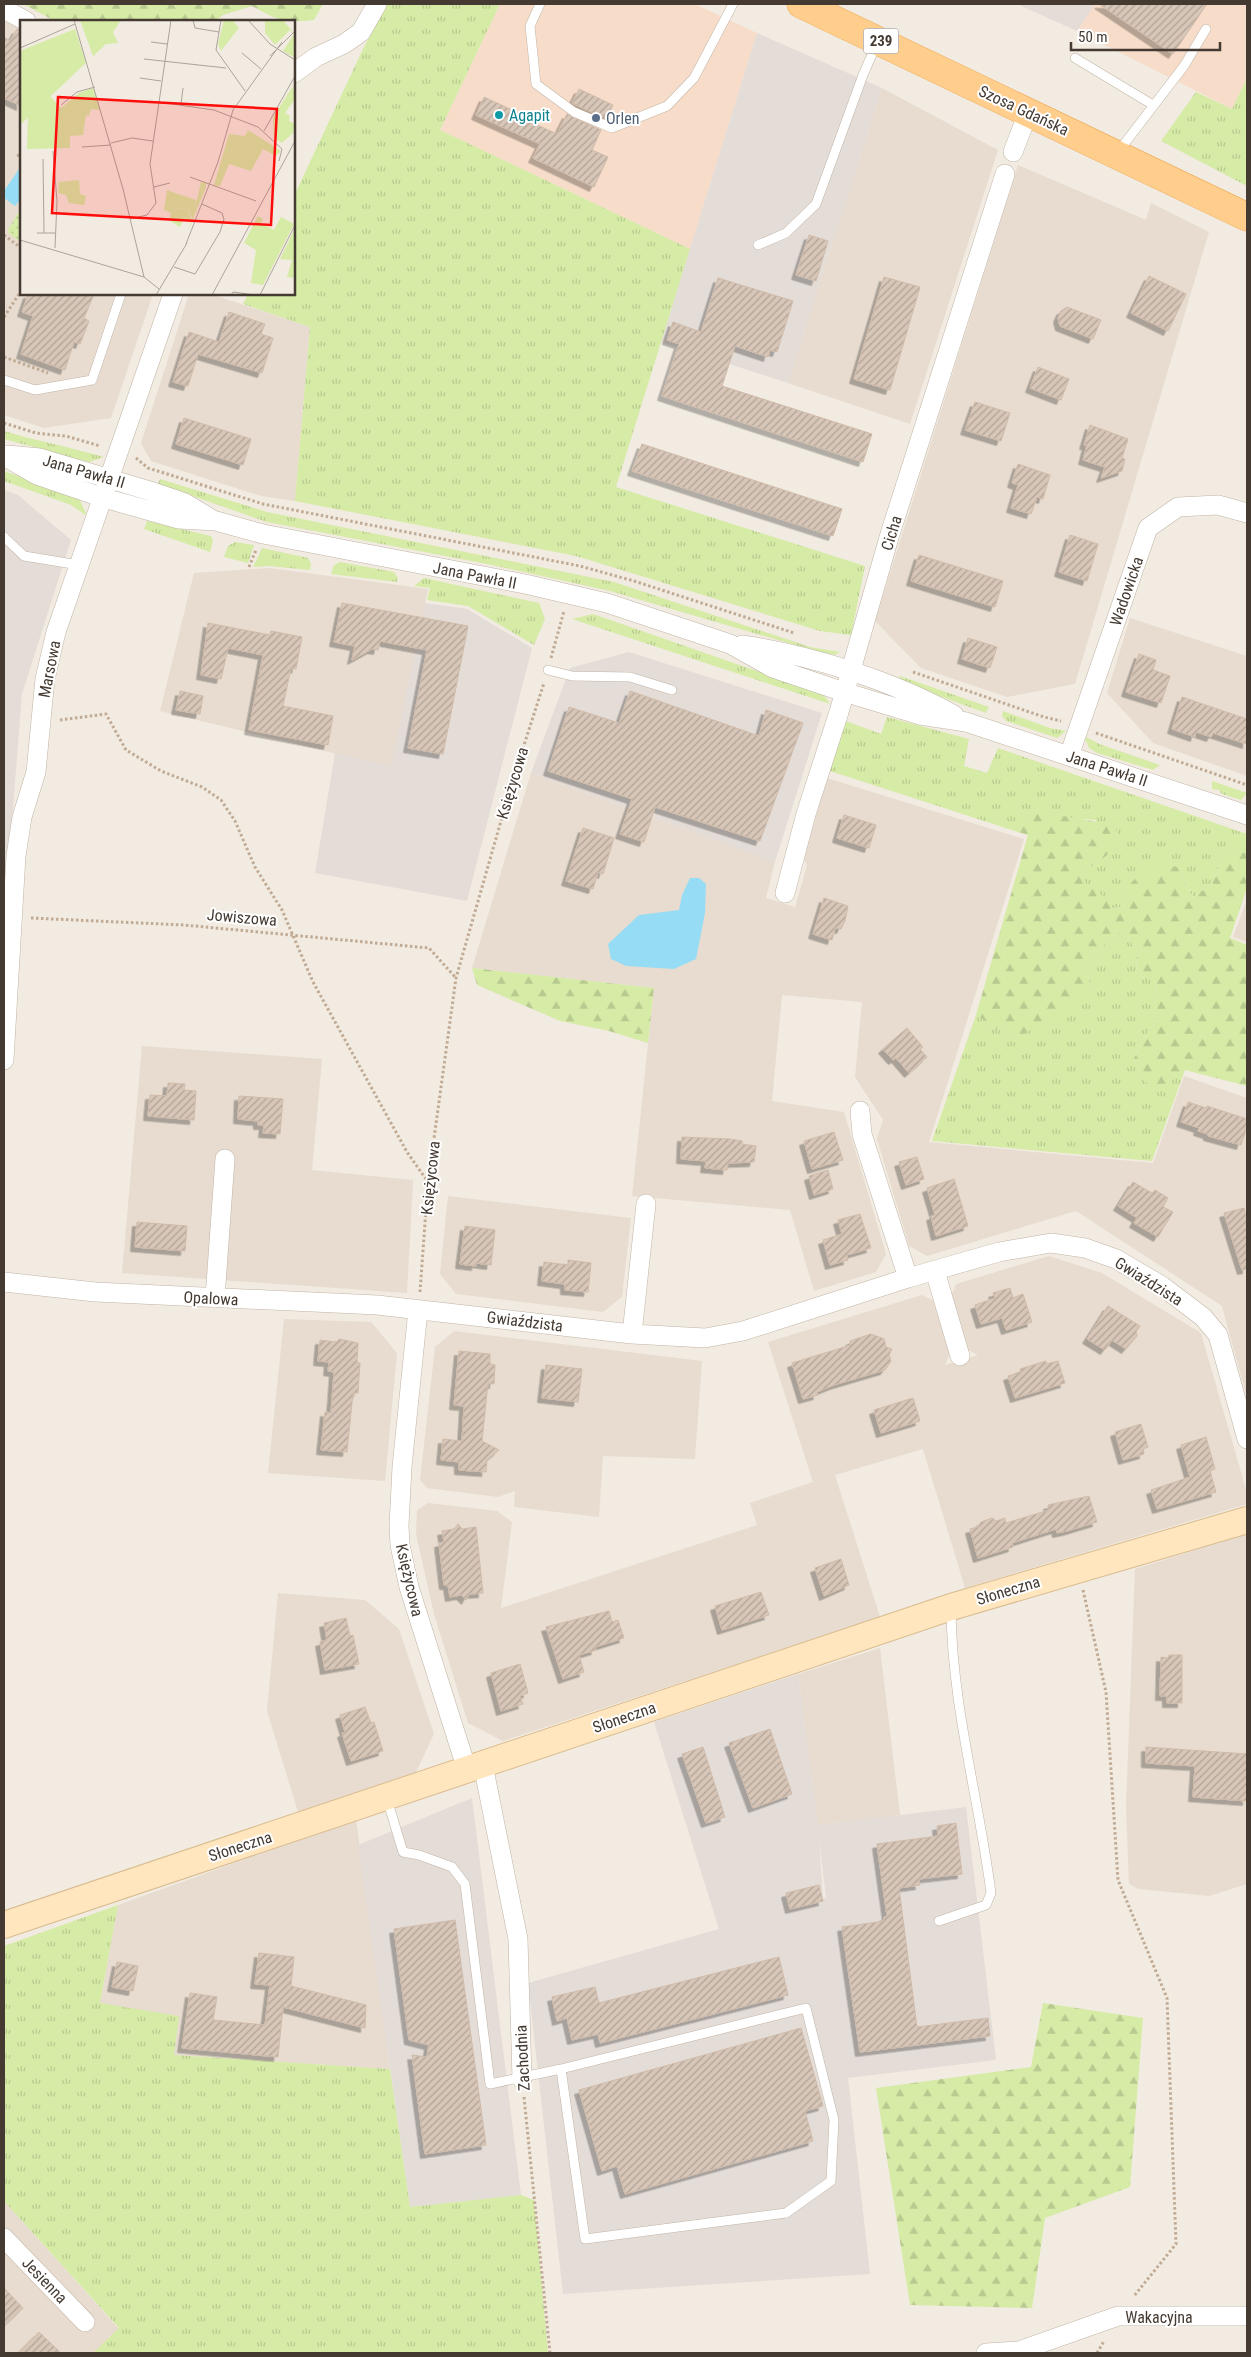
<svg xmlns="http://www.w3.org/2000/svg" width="1251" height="2357" viewBox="0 0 1251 2357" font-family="'Roboto Condensed',sans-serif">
	<defs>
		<pattern id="grass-tufts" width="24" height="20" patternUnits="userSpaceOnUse" patternTransform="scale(1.25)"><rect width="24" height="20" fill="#d5eba6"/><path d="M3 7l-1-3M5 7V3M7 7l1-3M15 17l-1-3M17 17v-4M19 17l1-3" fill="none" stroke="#b8ca8f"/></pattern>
		<pattern id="forest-firs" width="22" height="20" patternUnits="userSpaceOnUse" patternTransform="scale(1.25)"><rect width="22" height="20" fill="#d5eba6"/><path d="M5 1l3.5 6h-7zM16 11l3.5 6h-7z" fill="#b8ca8f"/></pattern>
		<pattern id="park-dots" width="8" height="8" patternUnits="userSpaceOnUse" patternTransform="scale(1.25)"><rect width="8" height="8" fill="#d5eba6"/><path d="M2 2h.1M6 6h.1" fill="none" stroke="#b8ca8f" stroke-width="1.8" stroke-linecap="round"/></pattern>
		<pattern id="building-hatch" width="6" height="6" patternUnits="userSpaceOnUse" patternTransform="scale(1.25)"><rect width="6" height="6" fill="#d8c7b9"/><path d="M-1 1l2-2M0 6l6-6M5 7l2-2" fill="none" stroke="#b1a397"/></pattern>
		<filter id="shadow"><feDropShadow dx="-4.5" dy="4.5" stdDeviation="0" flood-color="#0004"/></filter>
	</defs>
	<rect width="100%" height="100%" fill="#f2ebe1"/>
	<path fill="#e7dccf" d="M4,20L21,30V294H153L111,418L44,428L4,415Z
		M882,88L998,150L910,424L788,383Z
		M1018,165L1146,220L1151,203L1209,232L1075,684L1007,697L921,668L875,621Z
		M189,294H211L310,327L295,501L261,496L151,461L141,443Z
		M269,568L428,589L391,767L160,711L194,573Z
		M1130,618L1247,656V776L1153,743L1107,693Z
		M531,773L775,862L766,898L795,907L807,866L804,858L827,778L1024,839L929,1142L1153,1163L1184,1076L1247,1098V1398L1222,1306L1076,1211L927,1256L909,1246L877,1139L883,1120L855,1077L862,1002L782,995L772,1101L844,1112L886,1254L876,1272L814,1291L790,1210L632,1196L654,988L472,968Z
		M1247,899V942L1233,937Z
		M142,1046L322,1059L312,1170L413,1180L407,1293L122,1273Z
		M448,1196L631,1218L622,1297L603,1312L456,1294L440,1274Z
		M1049,1256L1102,1273L1201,1333L1247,1493V1504L965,1588L923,1449L835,1475L880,1617L503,1741L468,1723L434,1614L416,1534L417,1510L428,1503L497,1511L512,1522L501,1608L757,1525L750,1503L813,1482L768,1342L922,1295L934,1301L950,1353L945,1365L978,1355L966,1349L951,1296L956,1284Z
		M284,1319L371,1322L397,1353L385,1481L268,1473Z
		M454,1331L702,1361L695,1459L603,1456L599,1517L514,1507L515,1491L498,1497L427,1488L420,1480L435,1347Z
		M1247,1534V1884L1209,1896L1139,1889L1129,1884L1126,1806L1135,1569Z
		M278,1593L365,1600L399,1629L434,1734L416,1772L298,1812L267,1711Z
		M880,1648L900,1815L818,1825L798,1674Z
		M356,1819L390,2069L174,2055L100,2003L118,1905Z
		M4,2201L119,2329L93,2353H4Z"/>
	<path fill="#f7ddc9" d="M500,4H695L757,33L690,249L440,130Z
		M1095,4H1247V78L1232,109L1077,31Z"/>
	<path fill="#e4dcd7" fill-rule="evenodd" d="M1017,4H1095L1077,31Z
		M757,33L882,88L788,383L661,342Z
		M4,490L18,495L71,540L22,694L4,921Z
		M425,603L467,609L532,648L467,901L315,873L335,753L391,766Z
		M629,652L822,713L775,862L531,773L570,668Z
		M798,1674L818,1825L966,1807L996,2060L848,2078L870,2274L563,2294L528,1983L719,1929L654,1722ZM819,1839L826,1897L823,1899V1898Z
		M472,1798L521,2195L410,2207L358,1845Z"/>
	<path fill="url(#grass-tufts)" d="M387,4H500L440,130L690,249L616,487L865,566L851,635L820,631L576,556L295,501L310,327L243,304L248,294H294V196L363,49Z
		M1247,78V186L1161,141L1196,92L1232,109Z
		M4,431C37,441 70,447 104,457L89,462L4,439Z
		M4,471L79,498L87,516L71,505L4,481Z
		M160,479L267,512L614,582L810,647L840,652L834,655L809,649L610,591L487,564L267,522L158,484Z
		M147,521L211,536L213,541L210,552L144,529Z
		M235,542L254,545L248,563L224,557L228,546Z
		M262,548L308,558L311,564L310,570L268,566L253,567Z
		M340,562L394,572L398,578L397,582L331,574L334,565Z
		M424,578L539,603L545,619L534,645L468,606L427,600L430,588L414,586Z
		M593,614L823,694L830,704L572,619Z
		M900,676L989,707L986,713L898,681Z
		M1003,711L1050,728L1066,731L1057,738L1006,721L1002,716Z
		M887,717L969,739L964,766L987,773L998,748L1247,834V853L1225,850L1212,884L1193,897L1184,881L1180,867L1150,875L1127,887L1122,907L1113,908L1086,887L1083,872L1106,856L1096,820L1030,815L1018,832L830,771L843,720L881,734Z
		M1084,736L1099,744L1160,765L1153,770L1097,753L1089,748Z
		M1212,781L1247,793L1241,800L1222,794L1219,790L1212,789Z
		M1124,930L1137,952L1136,973L1157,983L1154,1000L1158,1020L1142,1040L1134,1059L1143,1080L1157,1089L1185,1070L1152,1161L932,1141L976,1015L1015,1040L1090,987L1087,965L1109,939Z
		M118,1905L100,2003L179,2016L174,2055L390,2069L410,2207L521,2195L534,2200L548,2353H93L119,2328L4,2201V1946Z"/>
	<path fill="url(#forest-firs)" d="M23,4H323L314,20C283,23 279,21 252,6L223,15L215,21H55Z
		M1046,813L1115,825L1119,839L1106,856L1083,872L1087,887L1097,890L1113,908L1122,907L1127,887L1138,876L1150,875L1155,865L1180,867L1184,881L1193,897L1212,884L1225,850L1247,853V888L1230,938L1247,945V1086L1185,1070L1157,1090L1143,1080L1134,1059L1142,1040L1158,1020L1154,1000L1157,984L1136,973L1137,952L1124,930L1109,939L1087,965L1090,987L1067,1012L1040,1024L1015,1040L976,1015L1028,835L1018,832L1030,815Z
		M472,968L654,988L648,1043L609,1031L560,1021L477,985Z
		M1043,2003L1143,2018L1130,2187L1045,2218L1032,2308L910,2305L876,2088L1031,2067Z"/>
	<path fill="url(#park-dots)" d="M21,208V242L9,234L8,230Z"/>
	<path fill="#97dcf5" d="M21,166V199L15,206L4,198V191Z
		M690,878H699L706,884L705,913L696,959L674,969L626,966L611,959L608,944L639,915L679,910L682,895Z"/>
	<path fill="url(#building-hatch)" stroke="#d0bba9" filter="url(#shadow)" d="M1099,4H1207L1173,54Z
		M17,29L21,31V106L4,98V37L10,41Z
		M579,89L613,105L607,119L572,103Z
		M484,97L523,115L522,118L557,134L567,114L601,130L592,150L608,157L594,187L533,158L540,144L476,115Z
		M809,235L828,241L816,281L796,275Z
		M1149,276L1186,294L1168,331L1131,313Z
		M884,277L920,287L890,390L854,379Z
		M718,278L793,301L777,352L770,350L768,357L735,346L722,386L872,434L863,462L662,396L679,344L667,340L673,322L701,332Z
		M28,294H94L84,318L89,321L80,344L74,342L65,370L21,354L33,316L22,312Z
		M1067,307L1101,320L1093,339L1060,326L1058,318L1061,311Z
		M229,312L265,324L261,334L273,338L262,373L198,354L188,386L173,382L189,332L219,342Z
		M1038,367L1069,379L1061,400L1030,388Z
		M975,402L1010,413L1001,441L965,430Z
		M184,418L251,439L243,465L176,444Z
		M1090,425L1128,439L1122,458L1125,459L1122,471L1101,478L1105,467L1083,460L1087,445H1084Z
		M642,444L842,509L833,536L632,471Z
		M1018,464L1050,475L1043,499L1037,497L1031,514L1011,508L1018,485L1012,483Z
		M1070,535L1098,544L1087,581L1059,572Z
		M919,555L1003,581L995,607L911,581Z
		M342,603L468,626L443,754L408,748L427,650L380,641L378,650L372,649L352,660L355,646L334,642Z
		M208,623L270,635L271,631L302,637L296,669L291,668L283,706L333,716L328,745L249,730L263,655L228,648L221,679L201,675Z
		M968,638L997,647L990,668L962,659Z
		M1139,654L1156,660L1153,670L1170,676L1161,703L1126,692Z
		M180,691L203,696L200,714L176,710Z
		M630,691L759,736L766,710L803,723L760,841L655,807L644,842L620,834L632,799L548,771L569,707L619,723Z
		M1182,697L1247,719V744L1213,733L1211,737L1196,732L1195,737L1172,729Z
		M844,815L876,825L869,848L837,838Z
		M583,828L614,838L603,874L598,872L593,889L566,881Z
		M824,898L848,906L845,921L841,929L835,928L832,940L813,934Z
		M907,1028L923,1047L920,1049L927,1057L909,1073L896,1058L893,1060L883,1049Z
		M168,1083L185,1084L184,1090L196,1091L194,1120L148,1116L150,1095L167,1096Z
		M239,1096L283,1099L280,1134L263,1133L264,1125H258V1121L238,1119Z
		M1188,1102L1206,1108L1207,1106L1247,1119V1127L1241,1145L1208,1136V1134L1198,1131L1199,1128L1181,1122Z
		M834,1132L843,1160L812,1169L804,1141Z
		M682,1137L730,1139L742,1141V1144L756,1146L754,1162L728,1163L727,1170L705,1168L706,1161L681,1159Z
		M917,1157L924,1179L906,1185L899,1162Z
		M828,1170L833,1189L814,1195L809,1176Z
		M954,1179L968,1226L936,1236L931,1216L935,1215L927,1188Z
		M1133,1182L1152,1193L1155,1190L1168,1198L1163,1207L1173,1212L1158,1237L1134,1223L1137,1218L1118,1206Z
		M1244,1208L1247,1219V1269L1242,1270L1224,1213Z
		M860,1214L871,1248L847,1255L848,1260L830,1265L823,1240L842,1234L838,1220Z
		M137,1222L187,1226L185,1251L135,1247Z
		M465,1226L495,1230L491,1265L476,1263V1266L460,1264Z
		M568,1260L591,1263L588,1292L565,1290V1284L542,1281L544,1262L568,1265Z
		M1010,1288L1013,1298L1023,1294L1032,1322L1006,1330L1002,1318L981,1324L975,1305L995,1298L993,1293Z
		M1108,1306L1140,1326L1136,1332L1137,1336L1126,1349L1112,1340L1105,1350L1087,1339Z
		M871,1334L884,1339L886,1347L892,1349L889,1355L891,1361L885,1370L834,1385L817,1392L818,1395L803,1399L792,1363L851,1345L850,1341Z
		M339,1339L358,1343L357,1363H360L358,1393H353L347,1452L321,1450L325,1412L331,1413L334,1372L328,1371L329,1362L318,1361L320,1340L337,1342Z
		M459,1351L490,1354V1364L495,1365L494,1384L488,1383L482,1441L499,1450L487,1460L486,1472L459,1470V1462L441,1460L443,1439L462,1441L464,1406L454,1405Z
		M1046,1361V1364L1058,1361L1065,1383L1015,1398L1008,1376L1021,1372L1020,1369Z
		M546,1365L582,1369L578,1402L542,1398Z
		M913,1398L920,1421L881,1433L874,1410Z
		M1141,1424L1148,1447L1143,1449L1144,1454L1123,1460L1115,1432Z
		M1206,1437L1215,1469L1210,1471L1216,1492L1157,1509L1151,1490L1190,1477L1181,1445Z
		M1089,1496L1097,1522L1067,1531L1057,1533L1056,1529L1012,1543L1013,1547L978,1558L970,1529L978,1527L981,1522L992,1518L996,1521L1005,1518L1006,1523L1049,1510L1048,1505Z
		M458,1524L462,1529L476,1527L483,1593L469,1594L466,1600L461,1595L450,1597L448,1585H444L439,1543L444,1542L442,1531L454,1529Z
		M841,1559L849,1585L824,1596L815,1568Z
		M761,1592L769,1615L722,1630L715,1606Z
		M609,1611L612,1622L618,1620L624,1638L595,1647L596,1650L579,1655L584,1672L563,1679L546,1627Z
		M346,1618L350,1636L353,1635L359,1664L325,1670L320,1642L327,1640L324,1623Z
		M1169,1655H1182V1703H1167V1696H1160L1161,1657L1168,1658Z
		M520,1664L528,1693L520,1696L523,1704L501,1711L491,1673Z
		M365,1707L371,1723L374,1722L383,1751L351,1761L342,1733L345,1732L340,1715Z
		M770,1729L792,1794L753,1808L729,1743Z
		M703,1747L725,1817L706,1823L682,1754Z
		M1146,1747L1247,1754V1801L1193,1797L1195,1766L1146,1763Z
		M956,1823L962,1874L919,1879L920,1885L899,1888L917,2027L988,2018L990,2036L860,2052L842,1927L884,1921V1917L887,1916L877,1844L938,1836L937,1826Z
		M819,1885L823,1901L790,1909L786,1893Z
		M455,1920L486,2145L425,2154L412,2055L427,2057L429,2045L409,2040L394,1929Z
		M259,1953L294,1957L291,1986L366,2005L365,2028L283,2007L278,2057L182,2048L190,1993L217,1997L213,2020L265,2025L270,1985L255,1984Z
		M779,1957L788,1995L600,2043L598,2034L572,2040L567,2018L557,2021L552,1997L595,1987L599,2003Z
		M117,1962L138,1966L133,1991L112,1987Z
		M801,2028L823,2106L805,2111L813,2141L625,2194L617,2166L602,2171L579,2090Z
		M4,2288L23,2308L4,2326Z
		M39,2332L61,2353H18Z"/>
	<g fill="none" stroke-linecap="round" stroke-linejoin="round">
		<defs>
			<path id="lane" d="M540,4L530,26L536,84L574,112L612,128L667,106L694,78L733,4
				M1075,58L1153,105
				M1118,152L1184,66L1206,29
				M758,245L786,233L816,204L863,75L877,43
				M4,380L35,390L92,380L121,294
				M4,537L24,556L79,565
				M548,670L572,676L630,677L672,690
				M387,1799L403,1852L419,1855L452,1867L465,1884L490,2084L561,2069L806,2008L834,2120L831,2181L786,2213L585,2239L561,2069
				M939,1921L986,1905L991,1893C979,1799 952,1706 951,1610"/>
			<path id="street" d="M4,9L26,21
				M294,73L316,57L344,44L361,32L377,4
				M1013,152L1028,113
				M7,455L40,458L150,491L185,503L213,520
				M4,456L37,475L104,498L179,519L216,521L263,534L525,584L607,603L730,644L773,668L844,692L920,715L966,722L1247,815
				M742,645C811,655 893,681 954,715
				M1069,756L1148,528L1178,507L1218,505L1247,513
				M785,893L806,814L839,712L890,534L1005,174
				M4,1060L16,856L22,817L36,772L45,679L56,632L173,294
				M860,1111L862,1134L908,1278
				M935,1271L960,1356
				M4,1282L95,1292L377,1305L632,1334L705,1338L743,1331L908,1278L999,1252L1051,1243L1085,1248L1116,1259L1162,1286L1203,1317L1218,1335L1247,1439
				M215,1298L225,1159
				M418,1310L402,1467L399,1526L400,1545L409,1587L467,1770
				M632,1334L646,1204
				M483,1765L518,1939L522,2079
				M4,2238L85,2322
				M986,2353L1019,2351L1118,2316H1247"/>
			<path id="secondary" d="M4,1925L951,1607L1247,1520"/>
			<path id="primary" d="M801,4L1247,217"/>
		</defs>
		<use href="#lane" stroke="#c1b4a6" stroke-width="10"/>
		<use href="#street" stroke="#c1b4a6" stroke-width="20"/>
		<use href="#secondary" stroke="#d9bb8f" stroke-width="28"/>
		<use href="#primary" stroke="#eca955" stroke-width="29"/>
		<path stroke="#c1aa93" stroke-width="3" stroke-dasharray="2.5 2.5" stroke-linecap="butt" d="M17,156L21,154
			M4,235L21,248
			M4,317L21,291
			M4,357L48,373
			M4,423L36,433L66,436L100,446
			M136,458L148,468L263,504L580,566L634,581L794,633
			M249,567L256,550
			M551,658L564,611
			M913,672L1044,717L1061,721
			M60,720L106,714L126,750L161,771L202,787L221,800L235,821L255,867L282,910L313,982L407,1152L428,1182
			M1096,733L1247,785
			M31,918L184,925L429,948L456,978
			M420,1292L428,1182L456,978L513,779L544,683
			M1083,1590L1106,1692L1118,1880L1167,1998L1176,2244L1134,2296
			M524,2097L550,2353
			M1097,2353L1104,2341"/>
		<use href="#lane" stroke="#fff" stroke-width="9"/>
		<use href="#street" stroke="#fff" stroke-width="19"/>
		<use href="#secondary" stroke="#ffe6be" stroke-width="26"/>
		<use href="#primary" stroke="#ffce8d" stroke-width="28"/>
	</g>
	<circle fill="#0f9aa8" stroke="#fff" stroke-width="2" cx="499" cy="115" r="5"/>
	<circle fill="#5c6f8a" stroke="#fff" stroke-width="2" cx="596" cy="118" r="5"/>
	<g text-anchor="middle" stroke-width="4" stroke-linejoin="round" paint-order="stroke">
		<rect fill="#fff" stroke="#7c7570" stroke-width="1" x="863.5" y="28.5" width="35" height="25" rx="4"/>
		<g font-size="15" font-weight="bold" fill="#443a32">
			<text x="881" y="46">239</text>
		</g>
		<g font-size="16" fill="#443a32" stroke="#fff">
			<text transform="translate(1024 110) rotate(25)" y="6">Szosa Gdańska</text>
			<text transform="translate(84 471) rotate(16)" y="6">Jana Pawła II</text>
			<text transform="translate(891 533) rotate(-73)" y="6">Cicha</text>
			<text transform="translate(475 575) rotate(11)" y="6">Jana Pawła II</text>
			<text transform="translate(1126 591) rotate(-71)" y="6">Wadowicka</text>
			<text transform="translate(49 669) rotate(-79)" y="6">Marsowa</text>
			<text transform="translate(1107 768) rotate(18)" y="6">Jana Pawła II</text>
			<text transform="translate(512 783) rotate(-73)" y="6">Księżycowa</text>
			<text transform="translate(242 917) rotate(5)" y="6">Jowiszowa</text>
			<text transform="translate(430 1178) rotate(-84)" y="6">Księżycowa</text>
			<text transform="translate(1149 1281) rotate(32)" y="6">Gwiaździsta</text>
			<text transform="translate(211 1298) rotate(3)" y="6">Opalowa</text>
			<text transform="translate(525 1321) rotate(7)" y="6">Gwiaździsta</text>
			<text transform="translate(410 1580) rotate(77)" y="6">Księżycowa</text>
			<text transform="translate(1008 1590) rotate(-17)" y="6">Słoneczna</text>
			<text transform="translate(624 1717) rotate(-19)" y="6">Słoneczna</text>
			<text transform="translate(240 1846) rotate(-18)" y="6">Słoneczna</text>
			<text transform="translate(522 2058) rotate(-93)" y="6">Zachodnia</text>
			<text transform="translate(45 2280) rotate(46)" y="6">Jesienna</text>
			<text x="1159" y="2323">Wakacyjna</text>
		</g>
		<g font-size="16" fill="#0d838f" stroke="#fff" text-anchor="start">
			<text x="509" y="121">Agapit</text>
		</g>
		<g font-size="16" fill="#4e5e75" stroke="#fff" text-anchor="start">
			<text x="606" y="124">Orlen</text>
		</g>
	</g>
	<g transform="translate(20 20)">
		<rect width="275" height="275" fill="#f2ebe1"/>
		<path d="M73,68L80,90L71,89L69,96L66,95L63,115L50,116V128L7,129L8,96L30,76L41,88L59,73ZM228,110L261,131L256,136L243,129L231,151L209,144L200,166L194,165L209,114L225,116ZM181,162L186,163V167L168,211L172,198L167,188L171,185L175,188ZM147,170L158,174V183L165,188L151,189L152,193L144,190ZM238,196L243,199L241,203L254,210L261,197L274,204L243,265L231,263L236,230L224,223ZM275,208V258L267,257L272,240L260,239Z" fill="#d5eba6"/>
		<path d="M60,0H101L93,12L98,23L86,24L0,105V31L55,9L66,43L73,36ZM204,0H212L219,8L201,31L198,24ZM245,0H263L275,15V38L263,31L274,14L270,10L255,25L245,13ZM273,66L275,79L265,93L270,96L269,101L275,104L273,113L262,123L254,118L253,97ZM59,160L60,174L66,176L64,185L49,183L46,175L38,173L39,162ZM158,174L176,180L175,188L171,185L167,188L172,201L164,198L160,207L150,201L151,189L165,188L158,183Z" fill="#d5eba6"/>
		<path fill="none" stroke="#aca49b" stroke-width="1" d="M54,0L103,169L124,257M173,0L175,8L199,12M201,0L196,30L225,71M228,0L250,24L275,40M131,22L147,24M0,28L55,4M222,33L241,49M250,36L274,12M124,39L206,48M120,58L141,61M138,82L194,90L238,107L262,129L259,141M161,84L163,68M41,85L57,72L75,67M244,111L275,56M91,123L112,118L133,121M62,127L91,125M33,131L37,181L35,228M23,139L24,213M170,157L236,181M134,167L150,163M110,199L127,195L136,183L130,144L151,0M17,213H35M0,220L124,257L139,269M166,224L198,142L213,90L262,22M154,247L175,254L200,212L204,199L202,193L182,184M136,275L167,223M192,275L275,121M211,275L213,272L235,275M240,275L275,205"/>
		<path fill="#ff0d0b" fill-opacity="0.15" stroke="#ff0d0b" stroke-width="2.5" d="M38,77L257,89L251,205L32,193Z"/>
		<rect width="275" height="275" fill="none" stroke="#443a32" stroke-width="2.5"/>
	</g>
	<rect width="1251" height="2357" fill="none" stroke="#443a32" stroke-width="10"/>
	<path d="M1071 42v8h149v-8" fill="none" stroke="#443a32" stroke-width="2.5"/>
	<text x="1078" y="42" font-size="15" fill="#443a32" stroke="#ffffff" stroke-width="4" paint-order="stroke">50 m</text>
</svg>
